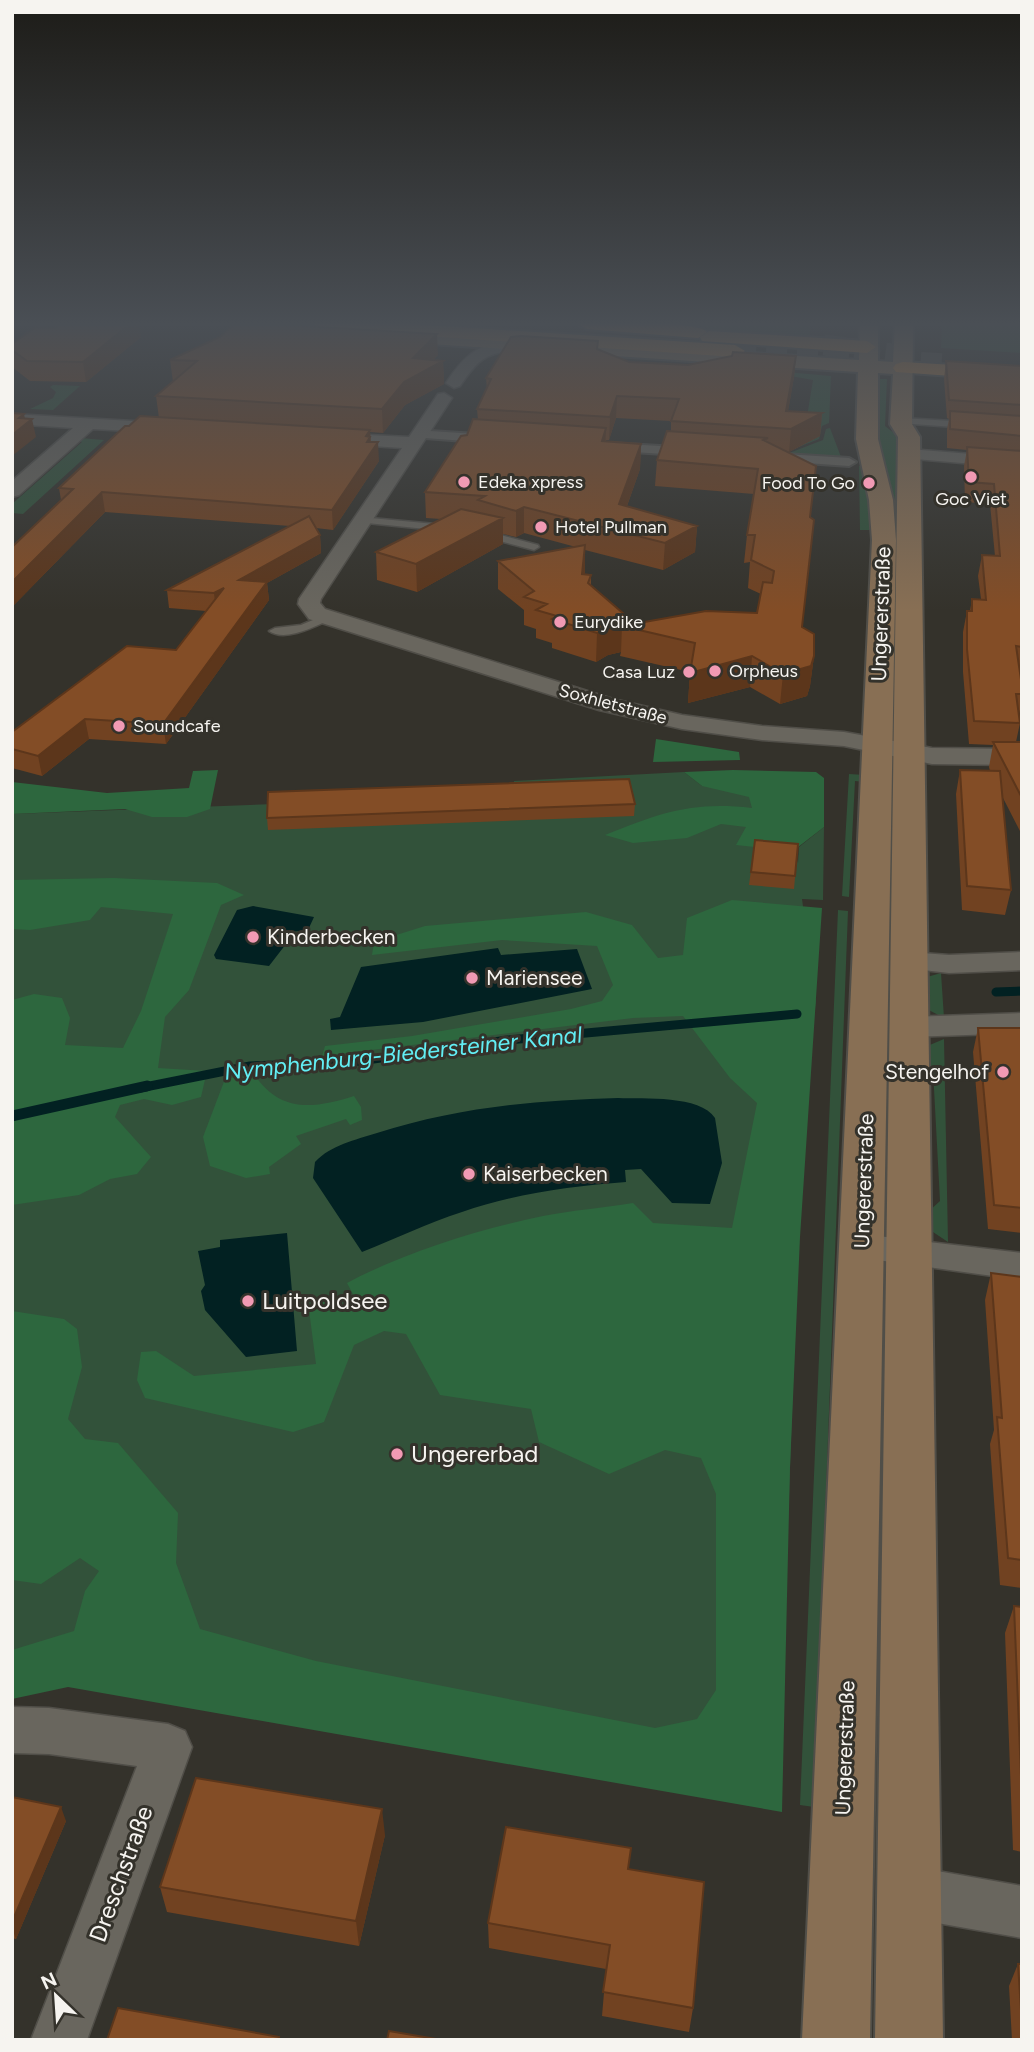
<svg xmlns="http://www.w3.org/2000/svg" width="1034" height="2052" viewBox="0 0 1034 2052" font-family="Figtree,sans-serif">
	<rect width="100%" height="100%" fill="#34322b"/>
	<path fill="#32523a" d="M656,324H811L809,339L705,335L708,327Z
		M942,324H1022V353L941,348Z
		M751,369L831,376L829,423L822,426L819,439L791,450L804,435L813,380Z
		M878,379H887L885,426L899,437L897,716L890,715L876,440Z
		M53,385L80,386L53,410L30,409L53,398L56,392L50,387Z
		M830,428L841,457L784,455L823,440L826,429Z
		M80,438L104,440L23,514L12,513V504L82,442L77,441Z
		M859,466L867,467L872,530H860Z
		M684,772L702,786L779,782L798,863L799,847L824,827L823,900L802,899L816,1001L803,1105L778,1804L12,1665V814L515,795L514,781Z
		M849,774L865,775V782L855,781L849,897L842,896Z
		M888,781L896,782L892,1228L881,1226Z
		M838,910L848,911L814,1807L800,1805Z
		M941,973L944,1018L925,1008L927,977Z
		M944,1039L948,1242L930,1230L927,1213L940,1201L933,1070L921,1062L925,1047Z"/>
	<path fill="#2d673e" d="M656,739L739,752L740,760L653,762Z
		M218,770L210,809L187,817H152L125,809L12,814V782L107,793L189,788L193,771Z
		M733,770L816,772L824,778V827L793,851L736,845L746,827L721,824L687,838L633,843L605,835C660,813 692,801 752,808L749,797L702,786L684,772Z
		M114,878L217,883L244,895L221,905L189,990L165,1017L158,1068L207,1071L201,1097L172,1105L144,1099L120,1105L115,1117L151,1157L137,1174L110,1179L79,1195L12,1205V1000L34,994L62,998L70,1018L65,1045L123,1048L141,1011L173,914L101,907L90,920L30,930L12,929V880Z
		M732,900L822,908L800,1237L790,1467L782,1812L68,1687L12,1699V1650L74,1631L85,1591L99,1571L80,1558L41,1584L12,1580V1311L64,1319L77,1329L82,1367L68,1419L85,1439L118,1443L178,1513L176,1563L200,1629L316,1661L655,1728L697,1719L716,1690V1494L701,1458L665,1450L609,1474L539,1442L531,1409L440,1395L406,1334L384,1331L354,1345L324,1422L293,1432L145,1398L137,1380L141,1352L156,1351L194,1376L316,1364L309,1310L324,1301L333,1309L355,1298L347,1283C405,1252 479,1229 543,1216C573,1210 603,1208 633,1203L653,1223L732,1228L757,1103L730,1078L683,1016L633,1018L322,1056L325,1046L412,1036L571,1009L602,1001L613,985L597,946L502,940L372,955L374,942L425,926L586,912L632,925L658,958L683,955L687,918Z
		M254,1074C280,1113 313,1109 354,1096L361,1107L362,1120L350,1125L346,1119L296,1136L301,1144L269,1167L270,1174L246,1178L210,1166L203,1137L225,1079Z"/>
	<path fill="#022122" d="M253,906L314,917L308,930L283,933L281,941L286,944L269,966L216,959L214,955L237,910Z
		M498,948L501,955L577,949L592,989L423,1022L331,1030L330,1019L340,1017L361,967Z
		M618,1098C644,1099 700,1095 715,1118L722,1163L710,1204L672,1203L641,1169L625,1170L626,1182C571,1186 514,1194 462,1212C428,1223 395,1239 362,1252L313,1178L315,1162C331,1145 355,1140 377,1133C456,1108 535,1100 618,1098Z
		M287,1233L297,1351L246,1357L205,1310L201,1291L205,1285L198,1251L220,1247V1240Z"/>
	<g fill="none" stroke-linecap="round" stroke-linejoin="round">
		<path stroke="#022122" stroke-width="9" d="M996,992L1022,991
			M140,1088L250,1066L345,1063L508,1040L797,1014"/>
		<path stroke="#022122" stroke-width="11" d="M12,1116L147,1086"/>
		<path stroke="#514f49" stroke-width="21" stroke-dasharray="21 10" stroke-linecap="butt" d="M735,351L946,364"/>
		<path stroke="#514f49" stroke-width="21" stroke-dasharray="21 10" stroke-linecap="butt" d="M824,345L899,355"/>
		<defs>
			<path id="service" d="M901,418L969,422L973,425L969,428L898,423V419Z
				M360,517L446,525L451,528L446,531L357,522V518Z
				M485,531L538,545L539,547L534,550L481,536L480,534Z
				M325,615L329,616V620C314,627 285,642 269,631L275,628L301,625Z"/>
			<path id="pedestrian" d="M430,431L492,435L499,439L492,443L425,438V432Z
				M608,443L694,448L701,452L694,456L603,450V444Z
				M769,453L849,458L856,462L849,466L764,460V454Z"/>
			<path id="minor" d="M519,339L524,341L527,344L524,347C487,356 483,352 460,386L454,388L446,383C467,351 481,343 519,339Z
				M444,393L452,398L321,599L320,603L325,609L613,699L682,715L762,726L844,732L932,748L1022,749V765L932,764L844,746L762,740L682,729L599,710L309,619L298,604L299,599L402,448L327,443L318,438L327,433L409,437L438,394Z
				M12,414L167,423L176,428L167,433L93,429L19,495L12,497V481L73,428L12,424Z
				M909,449L1022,458V468L903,458L900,454L903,450Z
				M908,952L949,955L1022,952V970L949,973L897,967L893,961L897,955Z
				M1022,1013V1033L909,1037L898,1034L893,1027L898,1020L909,1017Z
				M861,1234L1022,1253V1280L848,1256L843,1247L848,1238Z
				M12,1707L49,1708L168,1724L185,1731L192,1747L87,2040H31L137,1766L49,1754L12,1753Z
				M909,1866L1022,1886V1938L909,1918L891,1910L883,1892L891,1874Z"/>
			<path id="secondary" d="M860,324H878V361L893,362L895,324H913L912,424L920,437L943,2040H875L898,437L890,424L893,374L878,373V439L893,500L896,540L870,2040H802L872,540L869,500L856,439L858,372L384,341L375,335L384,329L859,360Z"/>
			<path id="trunk" d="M313,324H410L735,345L745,351L735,357L322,329Z
				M709,331L867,341L876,347L867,353L702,341L700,337Z
				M903,362L1022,369V381L896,372L893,368L896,364Z"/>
			<path id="motorway" d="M578,324C599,324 697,320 707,332L698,338L587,329Z"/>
		</defs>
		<use href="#service" stroke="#504e48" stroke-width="3"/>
		<use href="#pedestrian" stroke="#504e48" stroke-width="4"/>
		<use href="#minor" stroke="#504e48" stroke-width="3"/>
		<use href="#secondary" stroke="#504e48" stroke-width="4"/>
		<use href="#trunk" stroke="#504e48" stroke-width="4"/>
		<use href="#motorway" stroke="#504e48" stroke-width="4"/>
		<use href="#service" fill="#69665e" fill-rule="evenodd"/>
		<use href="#pedestrian" fill="#69665e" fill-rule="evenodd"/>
		<use href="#minor" fill="#69665e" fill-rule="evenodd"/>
		<use href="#secondary" fill="#886f54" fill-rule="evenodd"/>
		<use href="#trunk" fill="#ba7f43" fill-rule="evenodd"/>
		<use href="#motorway" fill="#cf853c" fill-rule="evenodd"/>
	</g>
	<path fill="#714221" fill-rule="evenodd" d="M141,337L86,382L30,381L12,367V344Z
		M598,349L629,362L688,365L796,356L794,377L788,411L822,413L820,436L789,452L785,451L810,517L802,627L814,656L810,686L807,696L780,704L750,687L688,703L690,672L620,656L621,652L608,655L596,662L552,648V643L536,638V629L524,625V610L498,589V561L576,547L524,533L516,537L503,534V544L417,592L377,580L376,552L441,519L426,518L425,492L478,420L477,409L487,389L486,378ZM616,418L671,421V432L657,460L655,486L754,494L747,535L744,563L750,562L748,588L761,594L757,613L632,624L591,585V575L584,574L585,550L663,570L695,552L697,526L627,506L640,469L641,444L606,441V440H609Z
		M438,355L433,360L443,361L444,384L405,405L383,433L370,432L371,442L379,461L333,530L316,528L320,535L321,553L267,583L269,600L166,744L89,739L42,776L12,768V732L176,650L206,611L169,608L167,590L290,526L105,512L12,607V547L61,500L59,488L129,426L159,418L156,396L173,382L170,360Z
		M946,361L1022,366V670L1019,669L1022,686V700L1019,715L1020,723L1016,742H1022V835L1002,796L1011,890L1005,915L962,910L956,794L960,770L990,771L989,767L993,745L969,744L963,672V632L967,611H970L972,599H981L978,576L982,555L995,556L990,504L965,502L964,466L967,450L947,448V429L949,419L947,418L944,379Z
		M635,804L634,816L268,830L267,818Z
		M755,840L798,844L794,889L749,885Z
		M978,1028H1022V1233L988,1229L973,1052Z
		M991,1273L1022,1277V1588L1000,1585L990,1444L994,1430L985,1300Z
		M1014,1606L1022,1607V1852L1013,1850L1005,1633Z
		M12,1797L66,1821L16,1939L12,1938Z
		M385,1835L359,1946L167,1912L160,1887Z
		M629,1869L693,2008L689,2032L602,2016L606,1969L489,1948L488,1923Z
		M1018,1964H1022V2040H1012L1009,1986Z"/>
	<path fill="#5c361b" d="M130,324H139L141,337L86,382L83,362Z
		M437,334L438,355L422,372L443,361L444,384L405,405L383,433L382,409L413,358Z
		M796,356L794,377L785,428L786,411Z
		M617,396L616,418L609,440L610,417Z
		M822,413L820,436L789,452L791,429Z
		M24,414L26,424L32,419L36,437L12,456V435L19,418Z
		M606,428L605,453L602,441Z
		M370,430L371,452L378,442L379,461L333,530L332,510L366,436Z
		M641,444L640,469L618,531L619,504Z
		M102,492L105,512L12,607V582Z
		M524,507V533L516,537V511Z
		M503,518V544L417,592L416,564Z
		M697,526L695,552L663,570L665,543Z
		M320,535L321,553L267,583L269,600L166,744L163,724L239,580Z
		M585,545V573L581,602L582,574Z
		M224,588L216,612L214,593Z
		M632,621V629L622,626L621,652L608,655L596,662L597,633L609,626Z
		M752,656L750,687L688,703L690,673Z
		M814,656L810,686L807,696L780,704L783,674Z
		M85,719L89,739L42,776L38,756Z
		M61,1807L66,1821L16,1939L12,1928V1922Z
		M382,1809L385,1835L359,1946L356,1921Z"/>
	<path fill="#834d26" stroke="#5c361b" stroke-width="2" d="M60,324L68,325L130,324L83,362L27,361L12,350V344L36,327L55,328Z
		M234,324H269L437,334L413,358L443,361L404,382L382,409L156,396L197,361L170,360L220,337Z
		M521,336L598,341L597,349L629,362L688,365L732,356L733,352L796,356L786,411L822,413L791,429L671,421L679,399L617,396L610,417L477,409L491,379L486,378L511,337Z
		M946,361L1022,366V405L949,400Z
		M950,411L1022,416V436L950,429Z
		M12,413L24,414L19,418L32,419L12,435Z
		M140,416L370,430L366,436L370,437L367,442H378L332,510L102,492L12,582V547L73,489L59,488L125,426H129Z
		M473,419L606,428L602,441L641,444L619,504L697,526L665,543L524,507L516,511L478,500L485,496L425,492L461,436L467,435Z
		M667,431L768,438L763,440L816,466L810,517L814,520L802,627L814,634V656L811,666L783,674L752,656L690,673L695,643L622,626L706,611L757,613L763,582L772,583L774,571L751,560L755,535H747L758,469L657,460Z
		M967,447L1022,451V647L1016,646L1022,686V694H1016L1020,723L974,721L967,649V611H972V599L986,600L982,555L1000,556L994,484L969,482Z
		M461,509L503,518L416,564L376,552Z
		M309,516L320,535L239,580L267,582L163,724L85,719L38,756L12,749V732L127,646L176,650L224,588L214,593L167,590Z
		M585,545L582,574L591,575L588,583L632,621L609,626L597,633L552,619L557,616L536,610L547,604L524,597L534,591L498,561Z
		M993,742H1022V798Z
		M960,770L1000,771L1011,890L967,886Z
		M629,779L635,804L267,818L268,792Z
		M755,840L798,844L795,876L751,872Z
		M978,1028H1022V1208L994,1205Z
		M991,1273L1022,1277V1560L1008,1558L997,1417L1002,1418Z
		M1014,1606L1022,1607V1800Z
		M196,1778L382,1809L356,1921L160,1887Z
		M12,1797L61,1807L12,1922Z
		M506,1827L631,1848L628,1869L704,1882L693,2008L603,1992L610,1945L488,1923Z
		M1018,1964H1022V2025Z
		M118,2008L279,2037L278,2040H107Z
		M389,2031L436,2039L387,2040Z"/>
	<linearGradient id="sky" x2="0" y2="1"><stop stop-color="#1d1c18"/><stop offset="0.53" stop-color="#4a4f55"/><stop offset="1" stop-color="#4a4f55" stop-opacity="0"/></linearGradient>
	<rect width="1034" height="611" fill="url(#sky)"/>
	<g fill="#f19ab4" stroke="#34322b" stroke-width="2.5">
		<circle cx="971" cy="477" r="7"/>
		<circle cx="464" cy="482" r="7"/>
		<circle cx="869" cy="483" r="7"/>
		<circle cx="541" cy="527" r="7"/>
		<circle cx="560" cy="622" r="7"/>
		<circle cx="715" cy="671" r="7"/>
		<circle cx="689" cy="672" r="7"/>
		<circle cx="119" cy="726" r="7"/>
		<circle cx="253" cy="937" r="7"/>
		<circle cx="472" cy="978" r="7"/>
		<circle cx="1003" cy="1072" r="7"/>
		<circle cx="469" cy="1174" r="7"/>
		<circle cx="248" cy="1301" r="7"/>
		<circle cx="397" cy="1454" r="7"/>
	</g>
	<g text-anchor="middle" stroke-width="6" stroke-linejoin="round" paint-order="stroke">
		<g font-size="18" fill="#f6f4f0" stroke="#34322b" text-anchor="start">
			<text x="478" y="488">Edeka xpress</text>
			<text x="855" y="489" text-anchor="end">Food To Go</text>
			<text x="971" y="505" text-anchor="middle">Goc Viet</text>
			<text x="555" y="533">Hotel Pullman</text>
			<text x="574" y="628">Eurydike</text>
			<text x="729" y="677">Orpheus</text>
			<text x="675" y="678" text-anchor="end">Casa Luz</text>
			<text x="133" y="732">Soundcafe</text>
		</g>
		<g font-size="18" fill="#f6f4f0" stroke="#34322b">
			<text transform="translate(613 704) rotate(15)" y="6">Soxhletstraße</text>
		</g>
		<g font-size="21" fill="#f6f4f0" stroke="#34322b">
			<text transform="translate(881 614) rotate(-88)" y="7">Ungererstraße</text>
			<text transform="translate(864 1181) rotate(-88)" y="7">Ungererstraße</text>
			<text transform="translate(845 1748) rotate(-88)" y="7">Ungererstraße</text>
		</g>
		<g font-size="21" fill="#f6f4f0" stroke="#34322b" text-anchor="start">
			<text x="267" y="944">Kinderbecken</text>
			<text x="486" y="985">Mariensee</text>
			<text x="989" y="1079" text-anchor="end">Stengelhof</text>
			<text x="483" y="1181">Kaiserbecken</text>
		</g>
		<g font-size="23" font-style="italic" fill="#62eef4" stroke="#34322b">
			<text transform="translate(403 1053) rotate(-6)" y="8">Nymphenburg-Biedersteiner Kanal</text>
		</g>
		<g font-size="24" fill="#f6f4f0" stroke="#34322b" text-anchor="start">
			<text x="262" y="1309">Luitpoldsee</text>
			<text x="411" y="1462">Ungererbad</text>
		</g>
		<g font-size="24" fill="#f6f4f0" stroke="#34322b">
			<text transform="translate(121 1874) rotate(-70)" y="8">Dreschstraße</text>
		</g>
	</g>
	<rect width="1034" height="2052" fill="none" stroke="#f6f4f0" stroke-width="28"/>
	<g transform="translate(56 1996) rotate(335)" stroke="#34322b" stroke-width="5" paint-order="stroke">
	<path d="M0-5L12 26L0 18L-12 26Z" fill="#f6f4f0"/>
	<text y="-10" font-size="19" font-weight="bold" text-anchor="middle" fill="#f6f4f0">N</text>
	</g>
</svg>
